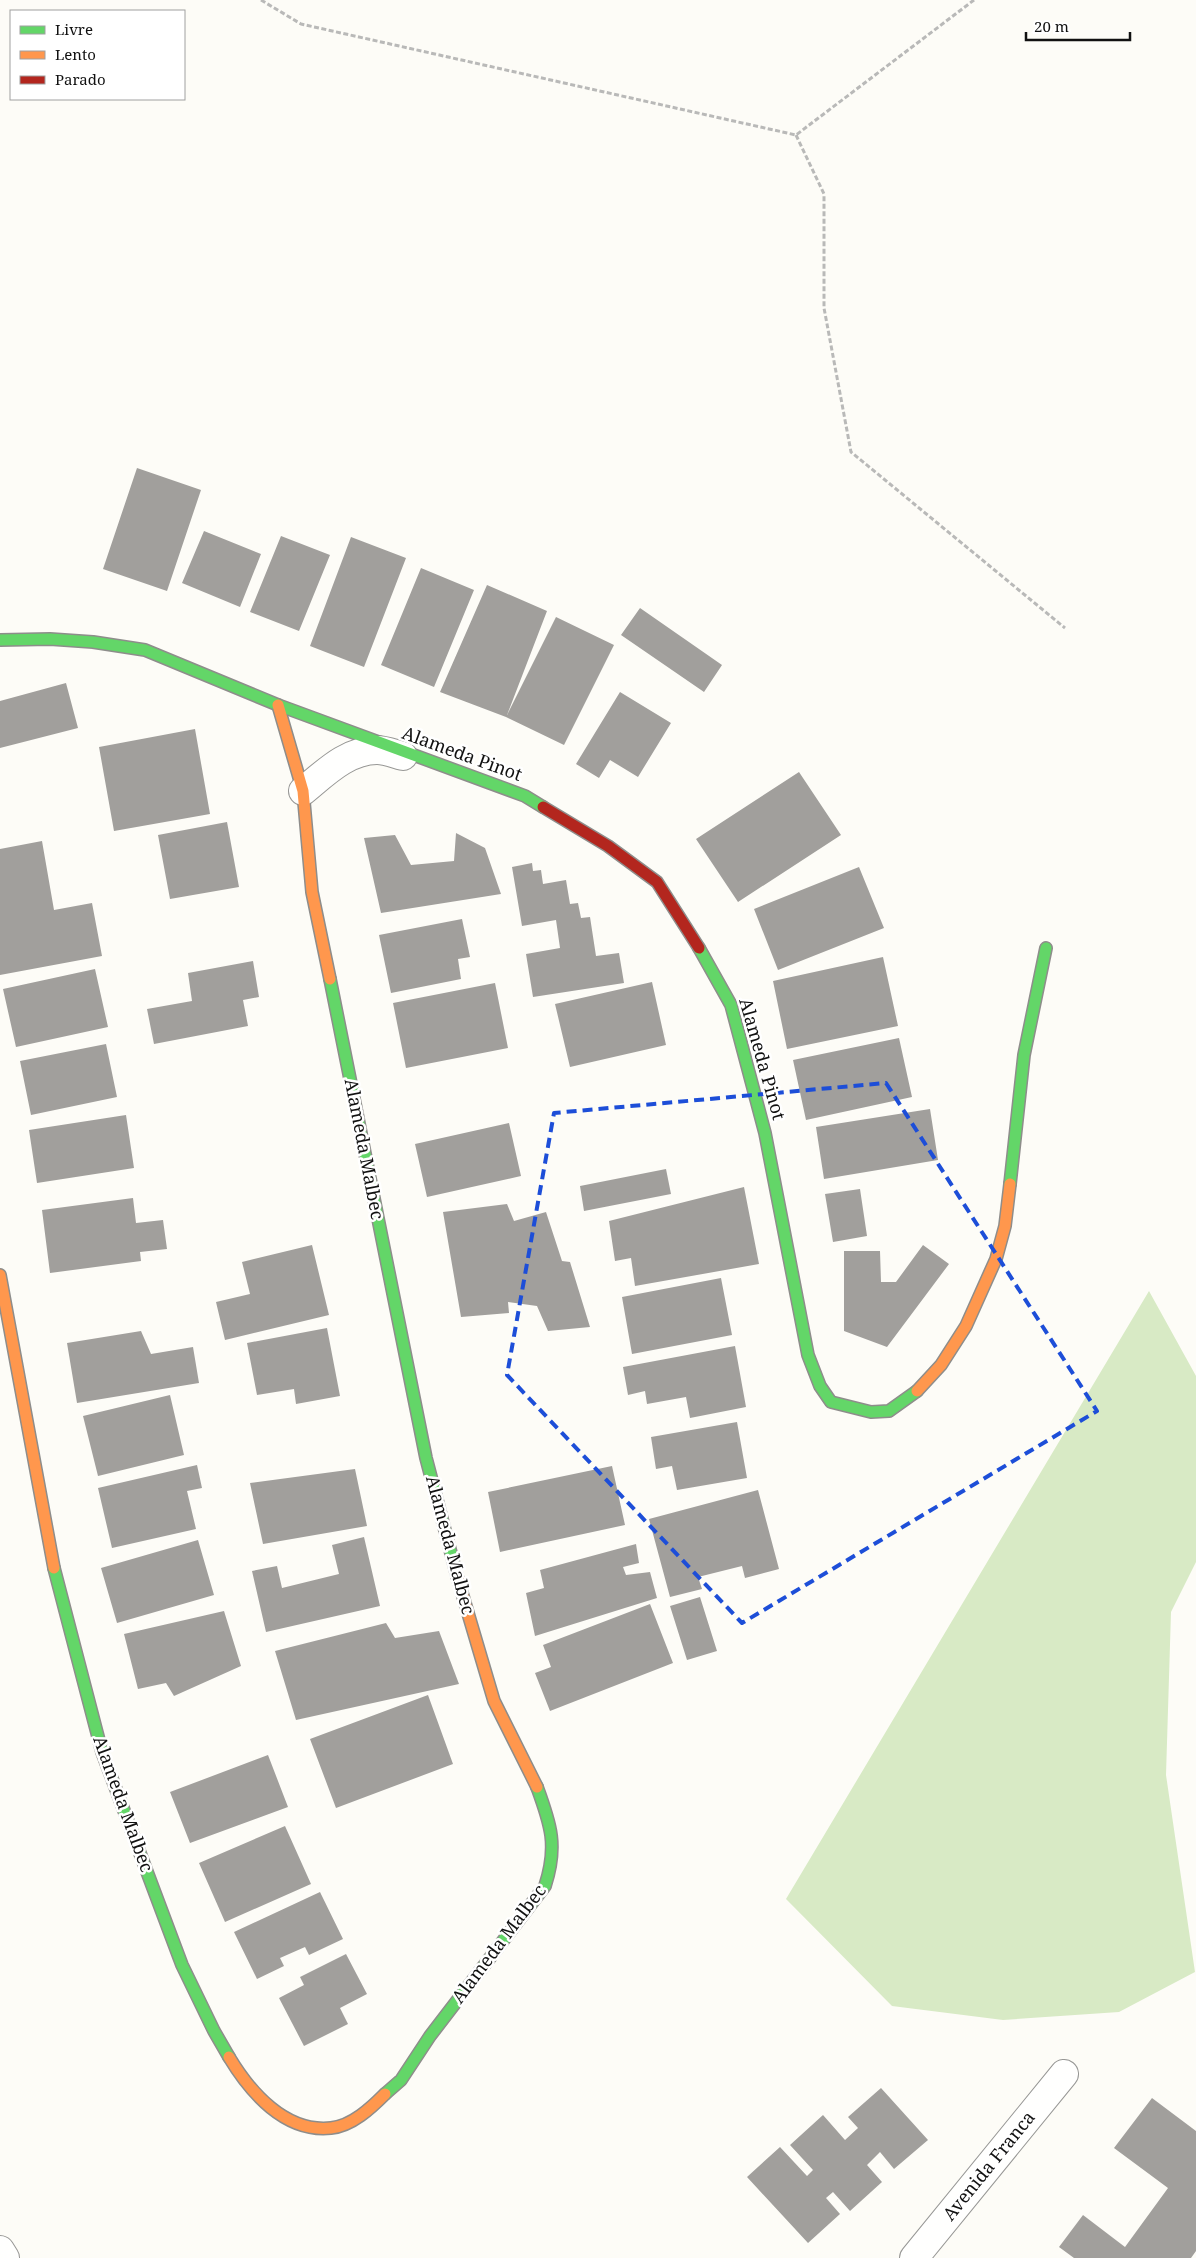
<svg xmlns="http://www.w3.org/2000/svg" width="1196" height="2258" viewBox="0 0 1196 2258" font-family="'Noto Serif',serif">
	<rect width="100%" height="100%" fill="#fdfcf7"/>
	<path fill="#d8eac5" d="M1149,1291L1196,1376V1562L1171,1612L1166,1775L1195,1972L1119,2012L1003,2020L892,2006L786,1899Z"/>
	<path fill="#a19f9c" d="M137,468L201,490L167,591L103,569Z
		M204,531L261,554L240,607L182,583Z
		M281,536L330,555L299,631L250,612Z
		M351,537L406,558L364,667L310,646Z
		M421,568L474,590L434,687L381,665Z
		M487,585L547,611L507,715L556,617L614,645L564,745L506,717L440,692Z
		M640,608L722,665L704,692L621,635Z
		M66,683L78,728L0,748V701Z
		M620,692L671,723L638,777L610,760L599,778L576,764Z
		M195,729L210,814L114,831L99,747Z
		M799,772L841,835L738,902L696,839Z
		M227,822L239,887L170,899L158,835Z
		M456,833L485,848L501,894L381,913L364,838L395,835L411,865L454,861Z
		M42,841L54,910L92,903L102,956L0,975V849Z
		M532,863L533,871L541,870L543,884L566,880L570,904L578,903L581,918L590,917L596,956L619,953L624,983L533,997L526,954L560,948L556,920L522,926L512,867Z
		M859,867L884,928L778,970L754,909Z
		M462,919L470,957L458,959L461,979L391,993L379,935Z
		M883,957L898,1026L787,1049L773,981Z
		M253,961L259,997L243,1000L248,1026L154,1044L147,1009L192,1001L188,973Z
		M95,969L108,1027L16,1047L3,989Z
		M652,982L666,1045L570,1067L555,1004Z
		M495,983L508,1048L406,1068L393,1003Z
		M899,1038L912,1097L806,1120L793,1060Z
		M106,1044L117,1097L31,1115L20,1061Z
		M930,1109L938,1160L824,1179L816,1127Z
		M126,1115L134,1168L37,1183L29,1130Z
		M509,1123L521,1176L427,1197L415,1144Z
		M666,1169L671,1194L584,1211L580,1186Z
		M744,1187L759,1264L635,1286L631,1258L615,1261L609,1221Z
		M860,1189L867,1236L833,1242L825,1194Z
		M133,1198L136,1223L163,1220L167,1249L140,1252L141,1261L50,1273L42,1210Z
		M507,1204L514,1221L546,1212L562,1261L570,1262L590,1327L548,1331L537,1306L508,1302L509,1313L461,1317L443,1212Z
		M312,1245L329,1315L225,1340L216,1302L250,1294L242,1262Z
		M923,1245L949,1264L887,1347L844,1331V1251H880L881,1282H896Z
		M721,1278L732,1335L632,1354L622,1297Z
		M327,1328L340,1396L296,1404L294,1389L257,1395L247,1343Z
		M141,1331L151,1354L193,1347L199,1383L77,1403L67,1343Z
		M735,1346L746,1407L690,1418L686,1397L647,1404L645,1391L628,1395L623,1367Z
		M170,1395L184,1455L98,1476L83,1416Z
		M737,1422L747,1478L677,1490L672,1466L656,1469L651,1437Z
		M197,1465L202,1488L187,1491L196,1529L112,1548L98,1488Z
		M612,1466L625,1525L500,1552L488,1492Z
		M355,1469L367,1526L263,1544L250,1483Z
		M758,1490L779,1569L745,1578L742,1566L698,1577L702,1589L670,1597L649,1519Z
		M364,1537L380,1606L266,1632L252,1571L277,1566L282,1588L339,1574L332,1545Z
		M198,1540L214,1595L117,1623L101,1568Z
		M636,1544L639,1563L623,1567L626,1575L650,1572L657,1598L535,1636L526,1593L544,1588L540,1570Z
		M700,1597L717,1651L687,1660L670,1606Z
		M650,1604L673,1663L550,1711L535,1673L551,1667L543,1645Z
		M224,1611L241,1666L174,1696L166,1683L138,1689L124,1634Z
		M386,1623L395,1638L439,1631L459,1684L296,1720L275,1651Z
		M428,1695L453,1764L336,1808L310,1739Z
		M268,1755L288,1807L190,1843L170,1792Z
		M285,1826L311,1884L225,1922L199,1863Z
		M320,1892L343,1939L309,1955L305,1947L280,1958L284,1966L257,1979L234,1932Z
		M346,1954L367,1994L340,2008L348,2024L304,2046L279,1998L304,1985L300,1977Z
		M881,2088L928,2140L894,2169L880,2152L867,2165L882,2182L850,2211L833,2192L826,2198L840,2214L808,2243L747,2177L780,2147L807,2176L813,2170L790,2145L823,2115L845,2140L858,2128L848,2117Z
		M1152,2098L1196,2131V2251L1191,2258H1074L1059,2247L1083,2215L1125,2247L1168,2188L1114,2148Z"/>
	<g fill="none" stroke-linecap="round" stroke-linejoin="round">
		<defs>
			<path id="street" d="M303,791C324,774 347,750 377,750C385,750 395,754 403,756
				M0,2250L5,2258
				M914,2258L1064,2074"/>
			<path id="fast" d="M0,640L50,639L93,642L145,650L278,705L525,796L543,807
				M699,948L731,1005L765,1133L808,1355L820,1386L831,1402L871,1412L889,1411L917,1391
				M330,979L426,1458L457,1576
				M1010,1184L1024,1055L1046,948
				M54,1568L102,1752L182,1965L214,2031L229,2057
				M385,2094L401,2080L430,2036L545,1886C558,1846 551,1825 537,1787"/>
			<path id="slow" d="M278,705L303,791L312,892L330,979
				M0,1275L54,1568
				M917,1391L941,1365L966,1326L996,1259L1005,1226L1010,1184
				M457,1576L494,1701L537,1787
				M229,2057C250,2092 285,2133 331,2128C352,2126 371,2108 385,2094"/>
			<path id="jam" d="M543,807L608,846L657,882L699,948"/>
		</defs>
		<use href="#street" stroke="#979795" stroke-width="30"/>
		<use href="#fast" stroke="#8e8d8b" stroke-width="14"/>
		<use href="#slow" stroke="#8e8d8b" stroke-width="14"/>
		<use href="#jam" stroke="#8e8d8b" stroke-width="14"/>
		<path stroke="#b9b9b8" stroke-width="3" stroke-dasharray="5 2.5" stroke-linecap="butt" d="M261,0L301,24L796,135L974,0
			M796,135L824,194V308L851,452L1065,628"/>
		<use href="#street" stroke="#fffffe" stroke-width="28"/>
		<use href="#fast" stroke="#63d668" stroke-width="11"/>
		<use href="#slow" stroke="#ff974d" stroke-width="11"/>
		<use href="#jam" stroke="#b3261e" stroke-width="11"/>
	</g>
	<path fill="none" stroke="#1d4ed8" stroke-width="4" stroke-dasharray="10 6" stroke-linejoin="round" d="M886,1083L1097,1411L742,1623L507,1375L554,1113Z"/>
	<g text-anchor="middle" stroke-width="5" stroke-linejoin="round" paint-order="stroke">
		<g font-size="18" fill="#111" stroke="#fff">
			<text transform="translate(462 754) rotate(20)" y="6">Alameda Pinot</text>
			<text transform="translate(762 1059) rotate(74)" y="6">Alameda Pinot</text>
			<text transform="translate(364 1149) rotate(79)" y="6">Alameda Malbec</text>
			<text transform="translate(450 1545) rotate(75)" y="6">Alameda Malbec</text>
			<text transform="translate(123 1804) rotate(70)" y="6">Alameda Malbec</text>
			<text transform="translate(499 1944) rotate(-53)" y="6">Alameda Malbec</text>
			<text transform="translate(989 2166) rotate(-51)" y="6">Avenida Franca</text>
		</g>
	</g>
	<rect x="10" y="10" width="175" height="90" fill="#ffffff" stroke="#a0a0a0"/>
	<rect x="20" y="26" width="25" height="8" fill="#63d668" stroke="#a0a0a0"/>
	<text x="55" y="35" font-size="15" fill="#111111">Livre</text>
	<rect x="20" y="51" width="25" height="8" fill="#ff974d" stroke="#a0a0a0"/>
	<text x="55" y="60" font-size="15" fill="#111111">Lento</text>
	<rect x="20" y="76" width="25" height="8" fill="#b3261e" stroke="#a0a0a0"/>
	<text x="55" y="85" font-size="15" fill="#111111">Parado</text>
	<path d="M1026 32v8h104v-8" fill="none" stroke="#111111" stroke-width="2.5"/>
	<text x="1034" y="32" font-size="15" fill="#111111" stroke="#ffffff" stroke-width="4" paint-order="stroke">20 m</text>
</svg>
